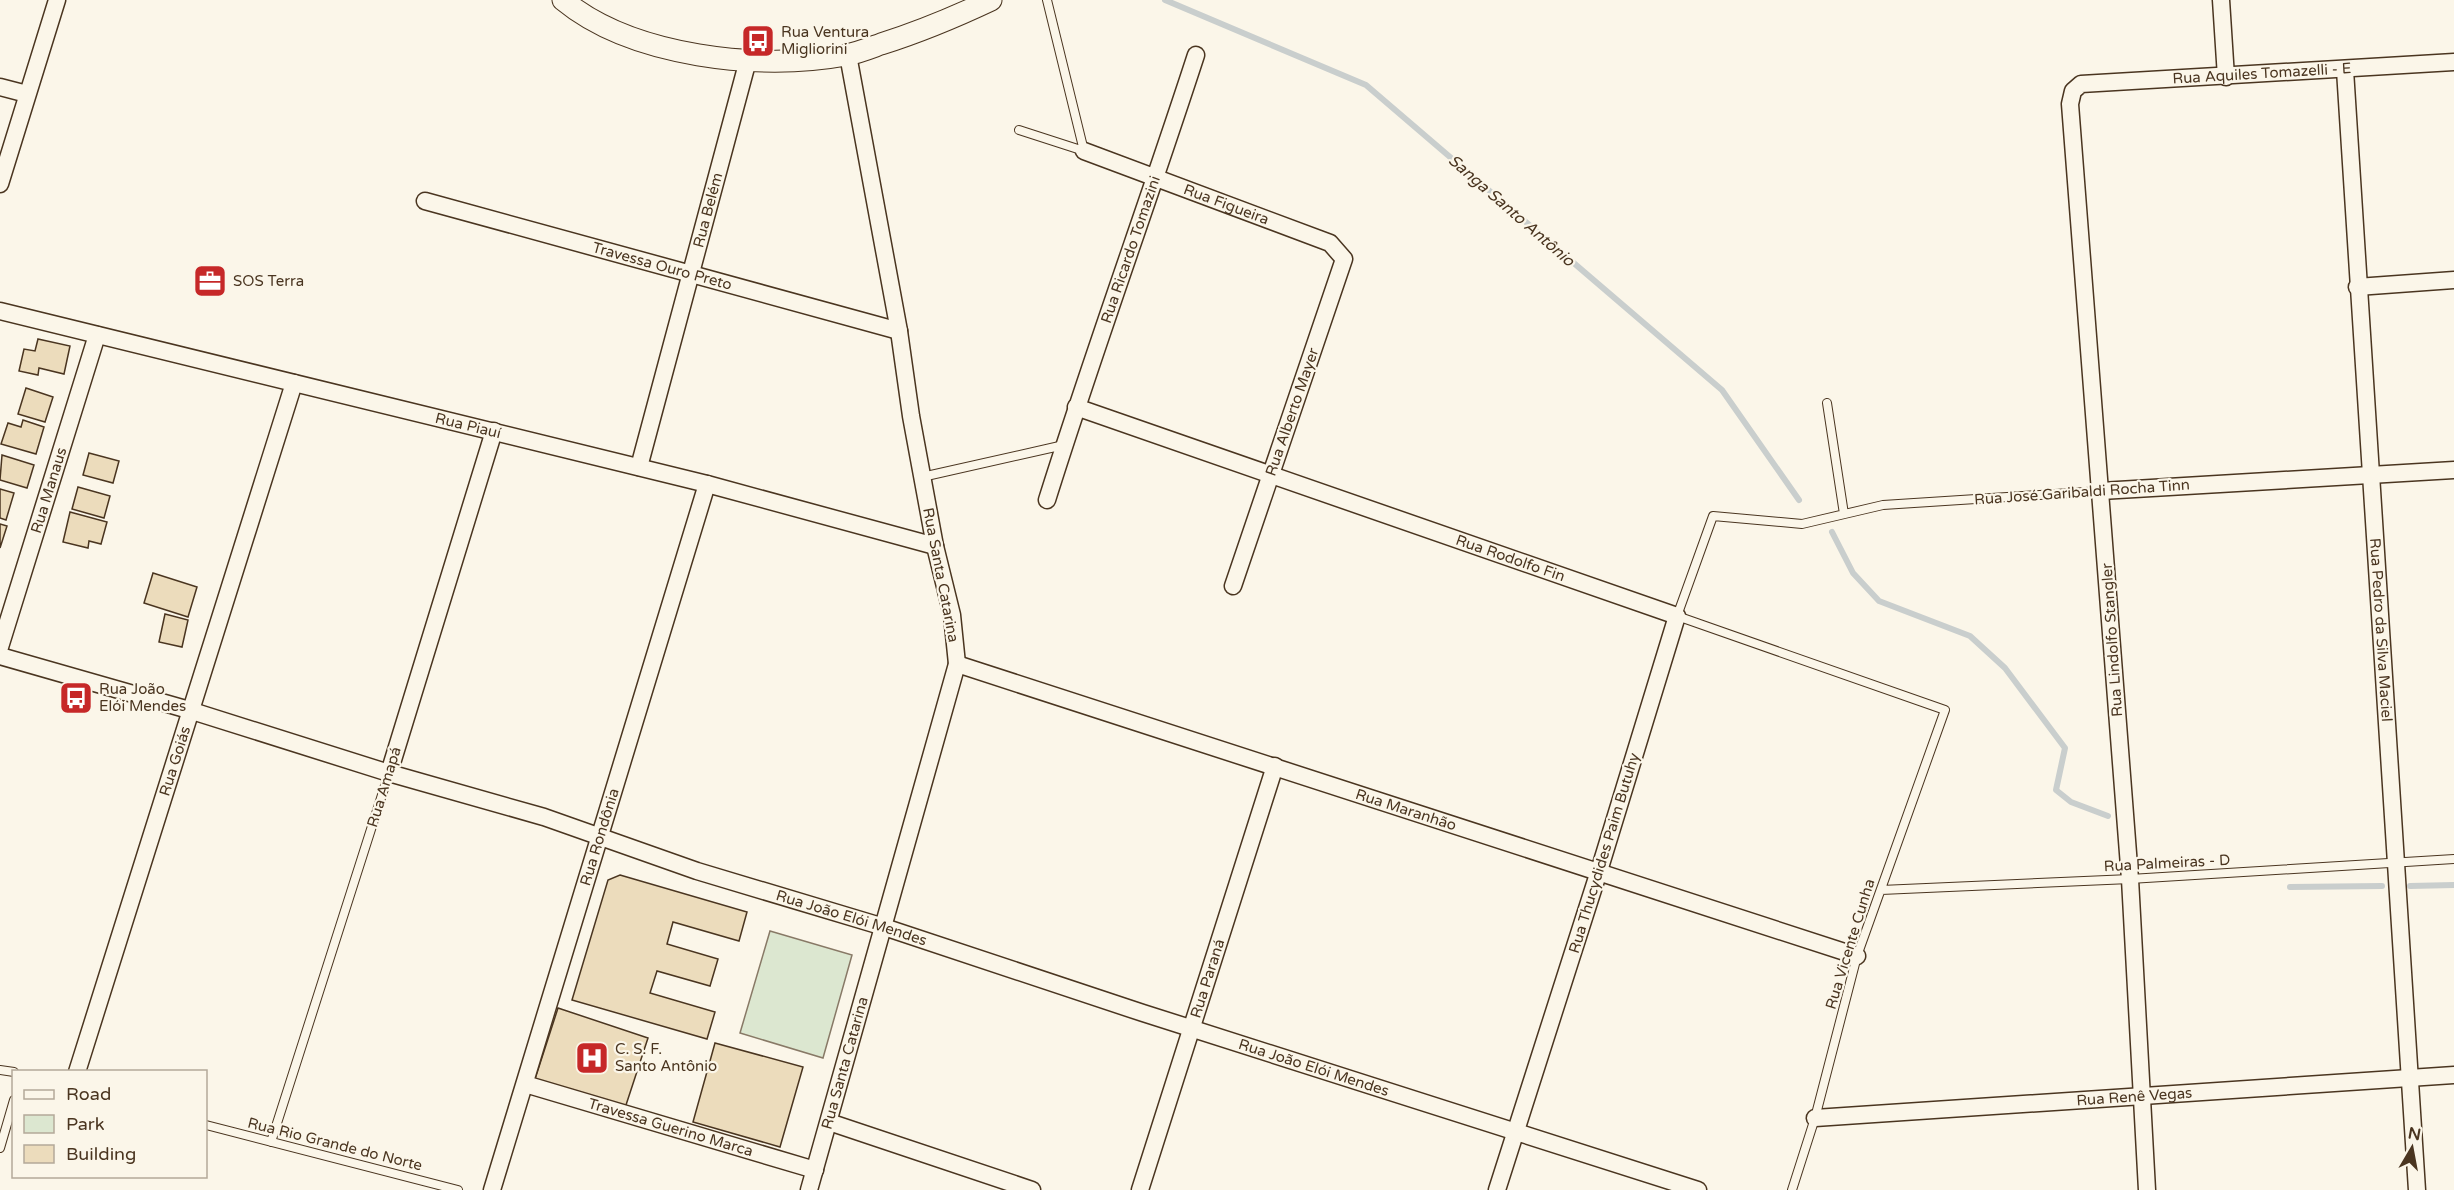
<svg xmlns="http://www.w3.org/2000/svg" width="2454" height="1190" viewBox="0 0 2454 1190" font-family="'Varela Round',sans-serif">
	<rect width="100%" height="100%" fill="#fbf6e9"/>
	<path fill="#dce7d0" stroke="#887966" stroke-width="1.5" d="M770,931L852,955L823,1058L740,1033Z"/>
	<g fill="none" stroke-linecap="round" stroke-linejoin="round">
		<path stroke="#c9cecd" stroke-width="6" d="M1165,0L1366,85L1722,390L1799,500
			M1832,532L1853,573L1879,601L1970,636L2005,668L2065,748L2056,790L2071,802L2108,816
			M2410,886L2454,885
			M2290,887L2382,886"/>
	</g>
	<path fill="#ecdcbc" stroke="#4a3520" stroke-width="1.5" d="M38,339L70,346L64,374L39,368L38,375L19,371L24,349L35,351Z
		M26,388L53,397L45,422L18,414Z
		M23,420L44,427L36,454L1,444L8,423L21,427Z
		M89,453L119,461L113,483L83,475Z
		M2,455L34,465L27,488L0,480Z
		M78,487L110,496L104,518L72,509Z
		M0,489L14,493L6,520L0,518Z
		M70,512L107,522L101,544L89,541L88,548L63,542Z
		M0,524L7,526L0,548Z
		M153,573L197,587L188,617L144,603Z
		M165,614L188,620L182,647L159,642Z
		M620,875L747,912L739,941L673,922L667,944L718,959L710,986L657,971L650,993L715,1012L707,1039L572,1000L608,880Z
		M558,1008L648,1038L625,1108L535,1079Z
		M715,1043L803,1067L780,1147L693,1122Z"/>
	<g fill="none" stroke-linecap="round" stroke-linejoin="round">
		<defs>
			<path id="service" d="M1047,0L1084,151
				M1019,130L1084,151
				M1827,403L1844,514
				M922,477L1064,445
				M1881,890L2130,879L2454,859
				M0,1070L14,1072
				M206,1125L458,1190
				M271,1142L389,773
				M0,1148L14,1100
				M1792,1190L1815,1118L1857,956L1945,710L1677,616L1713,516L1802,524L1883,505L2101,491"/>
			<g id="minor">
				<path d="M2221,0L2226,77"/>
				<path id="s1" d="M2345,70L2417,1190"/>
				<path d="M0,87L27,94"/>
				<path id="s2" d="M1084,151L1330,243L1344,259L1233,586"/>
				<path d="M0,184L57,0"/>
				<path id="s3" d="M425,201L899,331"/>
				<path d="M2357,287L2454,280"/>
				<path id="s4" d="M0,311L707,484L935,546"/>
				<path id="s5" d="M1076,407L1677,616L1599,871L1497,1190"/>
				<path id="s6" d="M639,467L748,60"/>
				<path d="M2101,491L2454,470"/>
				<path id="s7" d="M1047,500C1094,350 1148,203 1196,55"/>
				<path id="s8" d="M0,647L97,335"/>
				<path id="s9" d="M0,656L189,710L389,773L544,817L697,871L884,927L1143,1013L1698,1190"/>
				<path id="s10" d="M957,664L1857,956"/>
				<path d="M389,773L494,431"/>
				<path id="s11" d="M77,1072L294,383"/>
				<path id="s12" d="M525,1084L815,1170"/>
				<path id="s13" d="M1815,1118L2454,1075"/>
				<path d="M829,1122L1032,1190"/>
				<path id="s14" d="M492,1190L707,484"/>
				<path id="s15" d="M809,1190L957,664L952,615L935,546L911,416L899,331L848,55"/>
				<path id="s16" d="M1140,1190L1275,766"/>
				<path id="s17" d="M2147,1190L2130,879L2070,104L2073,91L2081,84L2454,62"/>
			</g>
			<path id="tertiary" d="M563,0C632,57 760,71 846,55C858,53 870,48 881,44C919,32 955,17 991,0"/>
		</defs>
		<use href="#service" stroke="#4a3520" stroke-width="10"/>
		<use href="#minor" stroke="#4a3520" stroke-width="19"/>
		<use href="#tertiary" stroke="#4a3520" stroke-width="23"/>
		<use href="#service" stroke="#fbf6e9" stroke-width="8"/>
		<use href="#minor" stroke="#fbf6e9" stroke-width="16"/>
		<use href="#tertiary" stroke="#fbf6e9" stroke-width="21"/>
	</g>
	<defs>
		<symbol id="bus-square" viewBox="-11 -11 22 22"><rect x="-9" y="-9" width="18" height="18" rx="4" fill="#c62828" stroke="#fbf6e9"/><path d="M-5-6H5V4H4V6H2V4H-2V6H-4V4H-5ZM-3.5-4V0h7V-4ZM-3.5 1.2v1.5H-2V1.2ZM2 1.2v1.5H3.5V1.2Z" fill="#fff"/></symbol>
		<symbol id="office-square" viewBox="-11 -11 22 22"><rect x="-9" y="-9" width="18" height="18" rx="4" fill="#c62828" stroke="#fbf6e9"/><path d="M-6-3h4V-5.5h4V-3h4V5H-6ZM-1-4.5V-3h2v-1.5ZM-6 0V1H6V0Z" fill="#fff"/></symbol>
		<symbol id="hospital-square" viewBox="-11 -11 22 22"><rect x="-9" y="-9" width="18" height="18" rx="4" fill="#c62828" stroke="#fbf6e9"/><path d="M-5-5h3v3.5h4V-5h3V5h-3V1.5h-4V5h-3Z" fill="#fff"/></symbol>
	</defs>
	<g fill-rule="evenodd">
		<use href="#bus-square" x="739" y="22" width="38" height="38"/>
		<use href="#office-square" x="191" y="262" width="38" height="38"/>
		<use href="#bus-square" x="57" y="679" width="38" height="38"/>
		<use href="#hospital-square" x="573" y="1039" width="38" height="38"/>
	</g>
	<g text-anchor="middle" stroke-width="4.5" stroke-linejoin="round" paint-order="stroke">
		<g font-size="15" fill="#4a3520" stroke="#fbf6e9" text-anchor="start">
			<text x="781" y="37">Rua Ventura<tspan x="781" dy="17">Migliorini</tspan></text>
			<text x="233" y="286">SOS Terra</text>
			<text x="99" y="694">Rua João<tspan x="99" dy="17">Elói Mendes</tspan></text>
			<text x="615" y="1054">C. S. F.<tspan x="615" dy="17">Santo Antônio</tspan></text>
		</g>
		<g font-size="15" fill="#4a3520" stroke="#fbf6e9">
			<text dy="5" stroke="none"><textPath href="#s17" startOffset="1294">Rua Aquiles Tomazelli - E</textPath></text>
			<text dy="5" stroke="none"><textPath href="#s2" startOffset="152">Rua Figueira</textPath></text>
			<text dy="5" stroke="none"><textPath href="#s6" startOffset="266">Rua Belém</textPath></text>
			<text dy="5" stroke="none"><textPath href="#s7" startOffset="264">Rua Ricardo Tomazini</textPath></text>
			<text dy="5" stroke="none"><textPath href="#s3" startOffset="246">Travessa Ouro Preto</textPath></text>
			<text transform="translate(1292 412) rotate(-71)" y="5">Rua Alberto Mayer</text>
			<text dy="5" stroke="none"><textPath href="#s4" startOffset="482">Rua Piauí</textPath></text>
			<text dy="5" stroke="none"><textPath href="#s8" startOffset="164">Rua Manaus</textPath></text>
			<text transform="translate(2082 492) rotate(-4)" y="5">Rua José Garibaldi Rocha Tinn</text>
			<text dy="5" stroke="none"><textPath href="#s5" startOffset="460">Rua Rodolfo Fin</textPath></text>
			<text transform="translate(941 575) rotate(79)" y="5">Rua Santa Catarina</text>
			<text dy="5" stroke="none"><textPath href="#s1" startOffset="561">Rua Pedro da Silva Maciel</textPath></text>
			<text transform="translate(2112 640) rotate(-94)" y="5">Rua Lindolfo Stangler</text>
			<text dy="5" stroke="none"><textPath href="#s11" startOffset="326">Rua Goiás</textPath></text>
			<text transform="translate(384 787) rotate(-73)" y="5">Rua Amapá</text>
			<text dy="5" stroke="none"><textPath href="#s10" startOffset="472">Rua Maranhão</textPath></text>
			<text dy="5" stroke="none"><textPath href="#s14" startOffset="369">Rua Rondônia</textPath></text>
			<text transform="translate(1604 853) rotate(-73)" y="5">Rua Thucydides Paim Butuhy</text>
			<text transform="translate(2167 863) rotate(-3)" y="5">Rua Palmeiras - D</text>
			<text dy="5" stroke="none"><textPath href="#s9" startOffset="891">Rua João Elói Mendes</textPath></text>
			<text transform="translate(1850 944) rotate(-73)" y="5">Rua Vicente Cunha</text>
			<text dy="5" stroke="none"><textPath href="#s16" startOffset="222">Rua Paraná</textPath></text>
			<text dy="5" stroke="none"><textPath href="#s15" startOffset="132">Rua Santa Catarina</textPath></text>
			<text dy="5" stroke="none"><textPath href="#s9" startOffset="1377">Rua João Elói Mendes</textPath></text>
			<text dy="5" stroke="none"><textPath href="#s13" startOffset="320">Rua Renê Vegas</textPath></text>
			<text dy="5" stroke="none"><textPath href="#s12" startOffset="152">Travessa Guerino Marca</textPath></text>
			<text transform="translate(335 1144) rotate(14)" y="5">Rua Rio Grande do Norte</text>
		</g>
		<g font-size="16" font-style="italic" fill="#4a3520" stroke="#fbf6e9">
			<text transform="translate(1512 210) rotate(41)" y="6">Sanga Santo Antônio</text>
		</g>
	</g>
	<rect x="12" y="1070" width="195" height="108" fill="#fbf6e9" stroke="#b4a999" stroke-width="1.5"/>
	<rect x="24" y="1090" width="30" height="9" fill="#fbf6e9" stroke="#b4a999" stroke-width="1.5"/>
	<text x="66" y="1100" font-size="18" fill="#4a3520">Road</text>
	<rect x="24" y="1115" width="30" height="18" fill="#dce7d0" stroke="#b4a999" stroke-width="1.5"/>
	<text x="66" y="1130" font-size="18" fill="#4a3520">Park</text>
	<rect x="24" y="1145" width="30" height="18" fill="#ecdcbc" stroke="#b4a999" stroke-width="1.5"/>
	<text x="66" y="1160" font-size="18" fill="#4a3520">Building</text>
	<g transform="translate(2412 1148) rotate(10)" stroke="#fbf6e9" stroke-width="4.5" paint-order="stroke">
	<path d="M0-4.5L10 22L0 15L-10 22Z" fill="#4a3520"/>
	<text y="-9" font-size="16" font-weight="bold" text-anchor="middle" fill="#4a3520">N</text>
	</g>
</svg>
